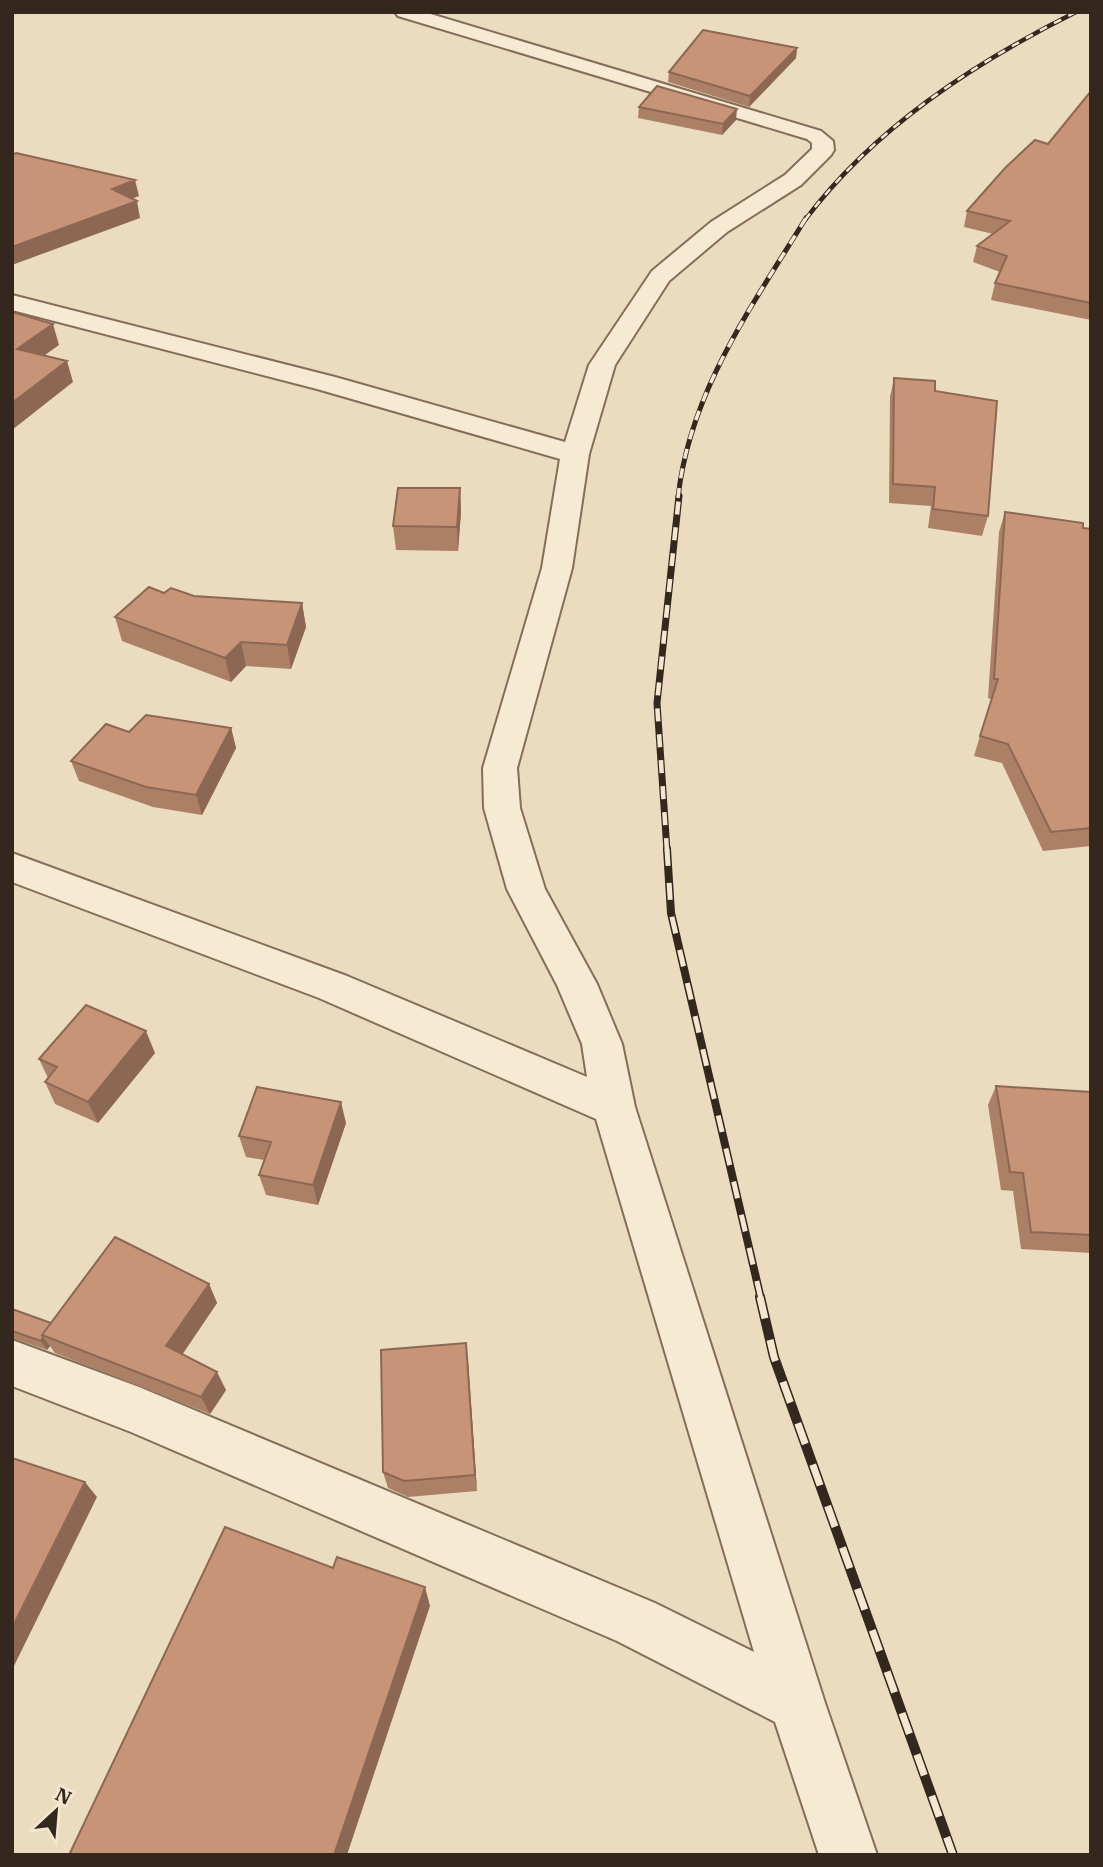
<svg xmlns="http://www.w3.org/2000/svg" width="1103" height="1867" viewBox="0 0 1103 1867" font-family="'IBM Plex Serif',serif">
	<rect width="100%" height="100%" fill="#ebdcc0"/>
	<g fill="none" stroke-linecap="round" stroke-linejoin="round">
		<defs>
			<path id="minor" d="M395,12H424L821,131L833,141L834,150L831,155L801,185L727,232L669,281L615,365L589,454L572,568L517,768L520,808L545,889L597,984L622,1044L635,1107L825,1703L877,1855H819L775,1722L617,1641L131,1432L12,1386V1340L139,1387L655,1603L754,1652L596,1119L319,998L12,882V853L347,976L587,1077L582,1044L557,985L507,889L484,808L483,768L542,568L560,459L317,389L12,310V295L335,377L565,442L589,365L652,271L711,222L785,175L812,149V143L807,139L398,16Z"/>
		</defs>
		<use href="#minor" stroke="#846d59" stroke-width="4"/>
		<use href="#minor" fill="#f7ead3" fill-rule="evenodd"/>
		<defs>
			<path id="rail-far4" d="M805,220C874,128 974,63 1076,12"/>
			<path id="rail-far3" d="M678,498C689,393 752,306 806,218"/>
			<path id="rail-far2" d="M667,851L657,703L679,496"/>
			<path id="rail-far1" d="M667,849L671,913L761,1299"/>
			<path id="rail" d="M760,1297L774,1357L953,1855"/>
		</defs>
		<use href="#rail-far4" stroke="#34271d" stroke-width="4.5"/>
		<use href="#rail-far3" stroke="#34271d" stroke-width="5"/>
		<use href="#rail-far2" stroke="#34271d" stroke-width="7"/>
		<use href="#rail-far1" stroke="#34271d" stroke-width="8"/>
		<use href="#rail" stroke="#34271d" stroke-width="10"/>
		<use href="#rail-far4" stroke="#f3e7d0" stroke-width="2.5" stroke-dasharray="8" stroke-linecap="butt"/>
		<use href="#rail-far3" stroke="#f3e7d0" stroke-width="3.5" stroke-dasharray="10" stroke-linecap="butt"/>
		<use href="#rail-far2" stroke="#f3e7d0" stroke-width="4.5" stroke-dasharray="13" stroke-linecap="butt"/>
		<use href="#rail-far1" stroke="#f3e7d0" stroke-width="5" stroke-dasharray="17" stroke-linecap="butt"/>
		<use href="#rail" stroke="#f3e7d0" stroke-width="7" stroke-dasharray="22" stroke-linecap="butt"/>
	</g>
	<path fill="#ac7f67" d="M797,48L796,58L749,107L668,82L669,72Z
		M1091,91V320L991,300L995,283L1000,272L973,262L977,246L993,234L964,227L967,211L1048,144Z
		M639,107L736,120L722,135L638,118Z
		M894,378L935,391L988,516L982,536L928,528L931,506L889,503L890,397Z
		M460,488L461,512L458,551L396,550L393,526Z
		M1005,512L1091,529V846L1043,851L1002,763L974,756L991,699L988,698L999,532Z
		M164,593L194,596L302,603L306,627L291,669L246,666L231,682L122,641L115,617Z
		M231,728L236,748L202,815L153,807L79,781L71,761L129,732Z
		M155,1053L98,1123L55,1104L45,1082L48,1078L39,1059Z
		M996,1086L1091,1092V1253L1021,1249L1013,1191L1001,1190L988,1105Z
		M346,1123L318,1205L266,1195L259,1175L264,1160L246,1157L239,1136Z
		M209,1284L217,1303L182,1354L226,1390L210,1414L55,1353L50,1346L47,1350L12,1338V1309L51,1323Z
		M468,1361L477,1491L408,1497L388,1488L383,1472Z"/>
	<path fill="#8c6854" d="M797,48L796,58L749,107L750,96Z
		M737,109L736,120L722,135L723,124Z
		M135,180L139,196L116,205L112,189Z
		M137,201L140,218L12,265V247Z
		M53,324L59,345L24,370L17,349Z
		M67,361L73,382L12,430V403Z
		M460,488L461,512L458,551L457,527Z
		M302,603L306,627L291,669L287,645Z
		M241,642L246,666L231,682L225,658Z
		M231,728L236,748L202,815L196,795Z
		M146,1031L155,1053L98,1123L88,1102Z
		M341,1102L346,1123L318,1205L313,1185Z
		M209,1284L217,1303L176,1364L166,1346Z
		M43,1337L50,1346L47,1350L41,1341Z
		M466,1343L468,1361L477,1491L475,1475Z
		M217,1372L226,1390L210,1414L201,1397Z
		M85,1482L97,1497L12,1670V1628Z
		M425,1587L430,1606L347,1855H334Z"/>
	<path fill="#c89478" stroke="#8c6854" stroke-width="2" d="M703,30L797,48L750,96L669,72Z
		M657,86L737,109L723,124L639,107Z
		M1091,91V303L995,283L1007,256L977,246L1010,221L967,211L1005,168L1035,140L1048,144Z
		M16,153L135,180L112,189L137,201L12,247V155Z
		M12,312L53,324L17,349L67,361L12,403Z
		M894,378L935,381V391L997,401L988,516L933,509L935,487L893,484Z
		M398,488H460L457,527L393,526Z
		M1005,512L1083,523V528L1091,529V828L1051,832L1008,744L980,736L998,679H994Z
		M149,587L164,593L171,588L194,596L302,603L287,645L241,642L225,658L115,617Z
		M146,715L231,728L196,795L146,787L71,761L106,724L129,732Z
		M86,1005L146,1031L88,1102L45,1082L57,1067L39,1059Z
		M996,1086L1091,1092V1235L1031,1232L1023,1173L1010,1172Z
		M257,1087L341,1102L313,1185L259,1175L271,1142L239,1136Z
		M115,1237L209,1284L166,1346L217,1372L201,1397L42,1335Z
		M12,1309L51,1323L42,1335L43,1337L41,1341L12,1331Z
		M466,1343L475,1475L404,1481L383,1472L381,1350Z
		M12,1458L85,1482L12,1628Z
		M225,1527L333,1568L337,1557L425,1587L334,1855H69Z"/>
	<rect width="1103" height="1867" fill="none" stroke="#34271d" stroke-width="28"/>
	<g transform="translate(56 1811) rotate(26)" stroke="#f3e7d0" stroke-width="5" paint-order="stroke">
	<path d="M0-5L12 26L0 18L-12 26Z" fill="#34271d"/>
	<text y="-10" font-size="19" font-weight="bold" text-anchor="middle" fill="#34271d">N</text>
	</g>
</svg>
